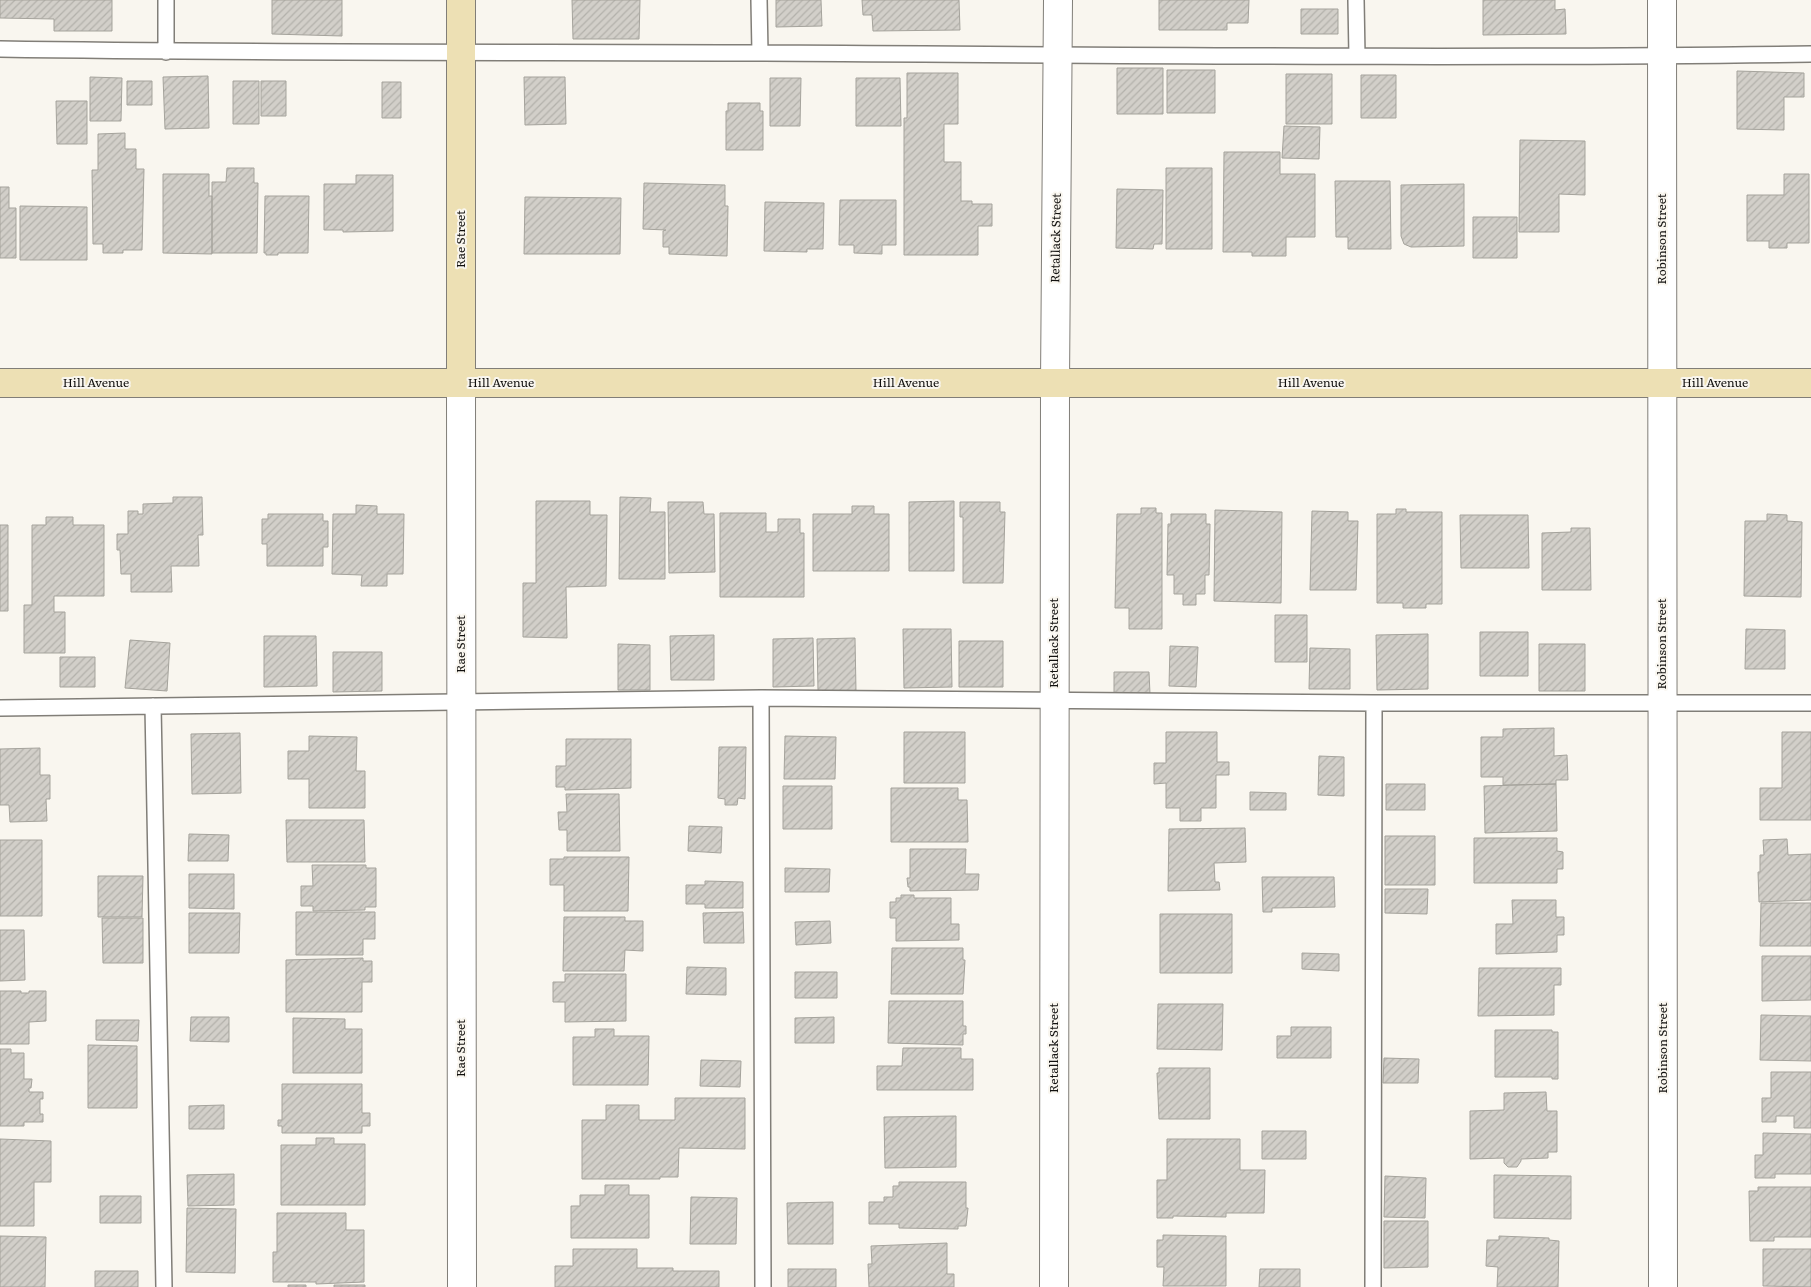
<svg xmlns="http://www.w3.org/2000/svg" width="1811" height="1287" viewBox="0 0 1811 1287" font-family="Literata,serif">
	<defs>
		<pattern id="building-hatch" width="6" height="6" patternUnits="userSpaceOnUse" patternTransform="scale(1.25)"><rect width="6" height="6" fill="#d2cfc9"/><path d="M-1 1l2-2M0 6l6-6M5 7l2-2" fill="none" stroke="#b3b1ab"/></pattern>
	</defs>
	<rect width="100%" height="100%" fill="#f9f6ef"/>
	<path fill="url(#building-hatch)" stroke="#a5a39c" d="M0,0H112V31H54V19L0,18Z
		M272,0H342V36L272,34Z
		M572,0H640L639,39H573Z
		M776,0H821L822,26L776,27Z
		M862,0H959L960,30L873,31L872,15H863Z
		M1159,0H1249L1248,23H1227V30H1159Z
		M1483,0H1555V10L1565,9L1566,34L1483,35Z
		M1301,9H1338V34H1301Z
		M1117,68H1163V114H1117Z
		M1167,70H1215V113H1167Z
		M1737,71L1804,73V97H1784V130L1737,129Z
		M907,73H958V124H944V162H961V201H972V204H992V226H978V255H904V118H907Z
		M1286,74H1332V124H1286Z
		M1361,75H1396V118H1361Z
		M208,76L209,128L165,129L163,77Z
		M90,77L122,78L121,121H90Z
		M524,77H565L566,124L525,125Z
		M770,78H801L800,126H770Z
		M856,78H900L901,126H856Z
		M127,81H152V105H127Z
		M233,81H259V124H233Z
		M261,81H286V116H261Z
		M382,82H401V118H382Z
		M56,101H87V144H57Z
		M728,103H760V111H763V150H726V111H728Z
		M1284,126L1320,127L1319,159L1282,158Z
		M125,133V149H136V169H144L142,250H123V253H103V244H93L92,170H98V134Z
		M1520,140L1585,141V195L1559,194V232H1519Z
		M1224,152H1280V174H1315V237H1286V256H1252V252H1223Z
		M227,168H254V183H258L257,253H212V182H226Z
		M1166,168H1212V249H1166Z
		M163,174H209V196H212V254L163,253Z
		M1784,174H1809V243H1787V248H1769V241H1747V195H1784Z
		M356,175H393V231L343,232V230H324V184H356Z
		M1335,181H1390L1391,249H1348V237H1336Z
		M644,183L725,185V206H728L727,256L669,254V247H663V231L666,230L643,229Z
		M1464,184V246L1411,247L1404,244L1401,236V185Z
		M0,187H9V208H16V258H0Z
		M1117,189L1163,190L1162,244H1154L1153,249L1116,248Z
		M265,196H309L308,253H278V255H266V253H264Z
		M525,197L621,198L620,254H524Z
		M840,200H896V245H882V254L854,253V245H839Z
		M765,202L824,203L823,249H807V252L764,251Z
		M20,206L87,207V260H20Z
		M1473,217H1517V258H1473Z
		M173,497H202L203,535H198L199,566H171L172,592H131V574H121L120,550H117V534H128V511H138V514H143V504L173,503Z
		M620,497L651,498L650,512H665V579H619Z
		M536,501H590V515H607L606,586L566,587L567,638L523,637V583H536Z
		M954,501V571H909V502Z
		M668,502H703L704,514H714L715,572L669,573Z
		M960,502H1000V512H1005L1003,583H963V517H960Z
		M356,505L377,506V514H404L403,574H387V586H361L362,575L332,574L333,514H356Z
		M852,506H874V514H889V571H813V514H852Z
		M1141,508H1156V513H1162V629H1129V608H1115L1117,514H1141Z
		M1396,509H1406V512H1442V604H1426V608H1403V603H1377V514H1396Z
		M1215,510L1282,512L1281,603L1214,601Z
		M1312,511L1348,512V521H1358L1356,590H1310Z
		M720,513H766V532H778V519H800V533H804V597H720Z
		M268,514H323V521H328V547H323V566H267V544H262V519H268Z
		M1171,514H1206V524H1210L1209,575H1205V594H1196V605H1183V594H1174V575H1167L1168,524H1171Z
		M1767,514L1787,515V521L1802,522L1801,597L1744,596L1745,521H1767Z
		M1460,515H1528L1529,568H1461Z
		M46,517H73V525H104V596H54V612H65V653H24V605H32V525H46Z
		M0,525H8V611H0Z
		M1571,528H1590L1591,590H1542V533L1571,532Z
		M1275,615H1307V662H1275Z
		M903,629H951L952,687L904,688Z
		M1746,629L1785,630V669H1745Z
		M1480,632H1528V676H1480Z
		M1428,634V689L1377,690L1376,635Z
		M714,635V680H671L670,636Z
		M264,636H316L317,686L264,687Z
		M813,638L814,686L773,687V639Z
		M855,638L856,691H818L817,639Z
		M130,640L170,643L167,691L125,688Z
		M959,641H1003V687H959Z
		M618,644L650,645V690H618Z
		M1539,644H1585V691H1539Z
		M1170,646L1198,647L1196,687L1169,686Z
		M1310,648L1350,649V689H1309Z
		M333,652H382V691L333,692Z
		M60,657H95V687H60Z
		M1114,672H1149L1150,694L1114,695Z
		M1554,728V756L1567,755L1568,780H1556V784L1503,785V777H1481V737H1503V729Z
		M904,732H965V783H904Z
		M1166,732H1217V762H1229V775H1216V808H1201V821H1180V808H1166V783L1154,784V763H1166Z
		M1782,732H1811V820H1760V788H1782Z
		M240,733L241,793L192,794L191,734Z
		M309,736L357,737L356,771H365V808H309V779H288V751H309Z
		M785,736L836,737L835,779H784Z
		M566,739H631V788L565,790V787H556V766H566Z
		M719,747H746L745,799L738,798L737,805H725V799L718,798Z
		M40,748V775H50V799H46L47,821L10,822L9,805H0V749Z
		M1319,756L1344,757V796L1318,795Z
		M1386,784H1425V810H1386Z
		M1556,784L1557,831L1485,833L1484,786Z
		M783,786H832V829H783Z
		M891,788H958V800H967L968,842H891Z
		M1250,792L1286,793V810H1250Z
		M566,794H619L620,851H567V830H559L558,812H567Z
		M286,820H364L365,862H287Z
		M689,826L722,827L721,853L688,851Z
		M1245,828L1246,862L1214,863L1215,882H1219L1220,890L1168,891L1169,829Z
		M189,834L229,835L228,861H188Z
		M1385,836H1435V885H1385Z
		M1474,838H1557V851L1563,852V869H1557V883H1474Z
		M1787,839L1788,855L1811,854V900L1759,902L1758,872H1760V855H1764L1763,840Z
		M0,840H42V916H0Z
		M910,849H966L965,874H979L978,890L910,891V887H908L907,878H910Z
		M564,857H629L628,911H564V885H550V859H564Z
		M312,865H366V868H376V907H365V910L313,911V906H301V886H313Z
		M785,868L830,869L829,892H785Z
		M189,874H234V909L189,908Z
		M98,876H143L142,917H98Z
		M1262,877H1334L1335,907L1272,908V912H1263Z
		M705,881L743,882V908H705V904H686V885H705Z
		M1385,889H1428L1427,914L1385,913Z
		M901,895H914V898H951V924H959V940L896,941V918H890V902H896V898H901Z
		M1512,900H1556V917H1564V935H1557V952L1496,954V924H1513Z
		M1761,903H1811V946H1760Z
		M296,912H375V939H363V955H296Z
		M743,912L744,943H704L703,913Z
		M189,913H240L239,953H189Z
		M1160,914H1232V973H1160Z
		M564,917H625V921H643V951L625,950L624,971H563Z
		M102,918H143V963H103Z
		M830,921L831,943L796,945L795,922Z
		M0,930H24L25,980L0,981Z
		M892,948H963V960H965L963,994H891Z
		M1302,953L1339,954V971L1302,969Z
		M1762,956H1811V1000L1762,1001Z
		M363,958V961H372V982H362V1012H286V960Z
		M687,967L726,968V995L686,994Z
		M1479,968H1561V985H1554V1015L1478,1016Z
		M795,972H837V998H795Z
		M565,974H626V1021L565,1022V1002H553V982H565Z
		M0,991H21V993H29V991H46V1021L29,1022V1044H0Z
		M889,1001H963V1026H966V1034H963V1045L888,1043Z
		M1158,1004H1223L1222,1050L1157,1049Z
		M1761,1015L1811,1016V1061L1760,1060Z
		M191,1017H229V1042L190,1041Z
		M834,1017V1043H795V1018Z
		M293,1018L345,1019V1029H362V1073H293Z
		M96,1020H139L138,1041L96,1040Z
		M1291,1027H1331V1058H1277V1036H1291Z
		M595,1029H614V1036H649L648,1085H573V1037H595Z
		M1495,1030H1552V1032H1558V1079H1552V1077H1495Z
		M88,1045L137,1046V1108H88Z
		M903,1048H961V1059H973V1090H877V1066H902Z
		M0,1049H11V1053H24V1079H32L31,1088H29V1092H43V1099H40V1114H43V1122H24V1126H0Z
		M1384,1058L1419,1059L1418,1083H1383Z
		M701,1060L741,1061L740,1087L700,1086Z
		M1159,1068H1210V1119H1159L1157,1073H1159Z
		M1771,1072H1811V1128H1794V1116H1776V1122H1762V1098H1771Z
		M282,1084H362V1113H370V1126H362V1133H282V1126H278V1120H282Z
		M1546,1092L1547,1111H1557V1152H1548V1158L1521,1159V1161L1517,1167H1508L1504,1163V1158L1470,1159V1111L1504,1110V1093Z
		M675,1098H745V1149L679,1148L678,1177H660V1179H582V1120H606V1105H639V1120H675Z
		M224,1105V1129H189V1106Z
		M956,1116V1167L885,1168L884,1117Z
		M1262,1131H1306V1159H1262Z
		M1763,1133L1811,1134V1174H1775V1178H1755V1155H1763Z
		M316,1138H334V1144H365V1205H281V1145H316Z
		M0,1139L51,1141V1182H34V1226H0Z
		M1167,1139H1240V1170H1265L1264,1213H1226V1217L1173,1216V1218H1157V1180H1167Z
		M234,1174V1205L188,1206L187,1175Z
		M1494,1175L1571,1176V1219L1494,1218Z
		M1385,1176L1426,1178L1425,1218L1384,1217Z
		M899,1182H966V1208H968L966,1226H958V1229L899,1228V1224H869V1202H884V1197H893V1186H899Z
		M605,1185H629V1195H649V1238H571V1206H580V1195H605Z
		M1758,1187H1811V1237H1774V1241H1750L1749,1191H1758Z
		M100,1196H141V1223H100Z
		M691,1197L737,1198L736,1244H690Z
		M833,1202V1244H788L787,1203Z
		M187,1208L236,1209L235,1273L186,1272Z
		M277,1213H346V1230H364V1282L316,1284V1282H273V1252H277Z
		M1384,1221H1428V1267L1384,1268Z
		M1163,1235L1226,1236V1286H1163L1164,1267H1157V1240H1163Z
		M0,1236L46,1237L45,1287H0Z
		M1499,1236L1549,1238V1240L1559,1241L1558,1287H1497L1498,1267L1486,1266L1487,1240H1499Z
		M947,1243V1274H954V1287H869L868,1264H872L871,1246Z
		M573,1249H637V1268H673V1271H719V1287H555V1266H573Z
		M1763,1249H1811V1287L1763,1286Z
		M788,1269H836V1287H788Z
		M1260,1269H1300V1287H1259Z
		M95,1271H138V1287H95Z
		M288,1285H306V1287H288Z
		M334,1285H365V1287H334Z"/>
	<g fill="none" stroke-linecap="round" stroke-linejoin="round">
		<defs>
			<path id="lane" d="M166,0V52
				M759,0L760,53
				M1356,0L1357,56
				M0,49C255,53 510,52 764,53C1113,55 1462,59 1811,54
				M761,698L763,1287
				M153,706L164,1287
				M0,708L761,698L1374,703H1811
				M1373,1287L1374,703"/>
			<path id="street" d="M1662,0L1663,1287
				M461,383L462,1287
				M1054,1287L1055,383L1058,0"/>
			<path id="secondary" d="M461,0V383
				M0,383H1811"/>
		</defs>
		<use href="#lane" stroke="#817e78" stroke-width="18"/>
		<use href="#street" stroke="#817e78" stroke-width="30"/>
		<use href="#secondary" stroke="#817e78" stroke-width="30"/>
		<use href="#lane" stroke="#fff" stroke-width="15"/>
		<use href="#street" stroke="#fff" stroke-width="28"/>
		<use href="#secondary" stroke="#ede0b4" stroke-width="28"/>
	</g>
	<g text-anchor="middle" stroke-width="4" stroke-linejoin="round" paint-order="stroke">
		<g font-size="12" fill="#11100e" stroke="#f9f6ef">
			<text transform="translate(1056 238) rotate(-89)" y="4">Retallack Street</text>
			<text transform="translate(461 239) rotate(-90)" y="4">Rae Street</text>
			<text transform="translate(1662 239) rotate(-90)" y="4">Robinson Street</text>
			<text x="96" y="387">Hill Avenue</text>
			<text x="501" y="387">Hill Avenue</text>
			<text x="906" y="387">Hill Avenue</text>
			<text x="1311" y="387">Hill Avenue</text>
			<text x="1715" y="387">Hill Avenue</text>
			<text transform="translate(1054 643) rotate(-90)" y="4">Retallack Street</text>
			<text transform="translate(461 644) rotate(-90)" y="4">Rae Street</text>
			<text transform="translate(1662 644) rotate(-90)" y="4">Robinson Street</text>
			<text transform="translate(461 1048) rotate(-90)" y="4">Rae Street</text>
			<text transform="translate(1054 1048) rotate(-90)" y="4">Retallack Street</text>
			<text transform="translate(1663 1048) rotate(-90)" y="4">Robinson Street</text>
		</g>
	</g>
</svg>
